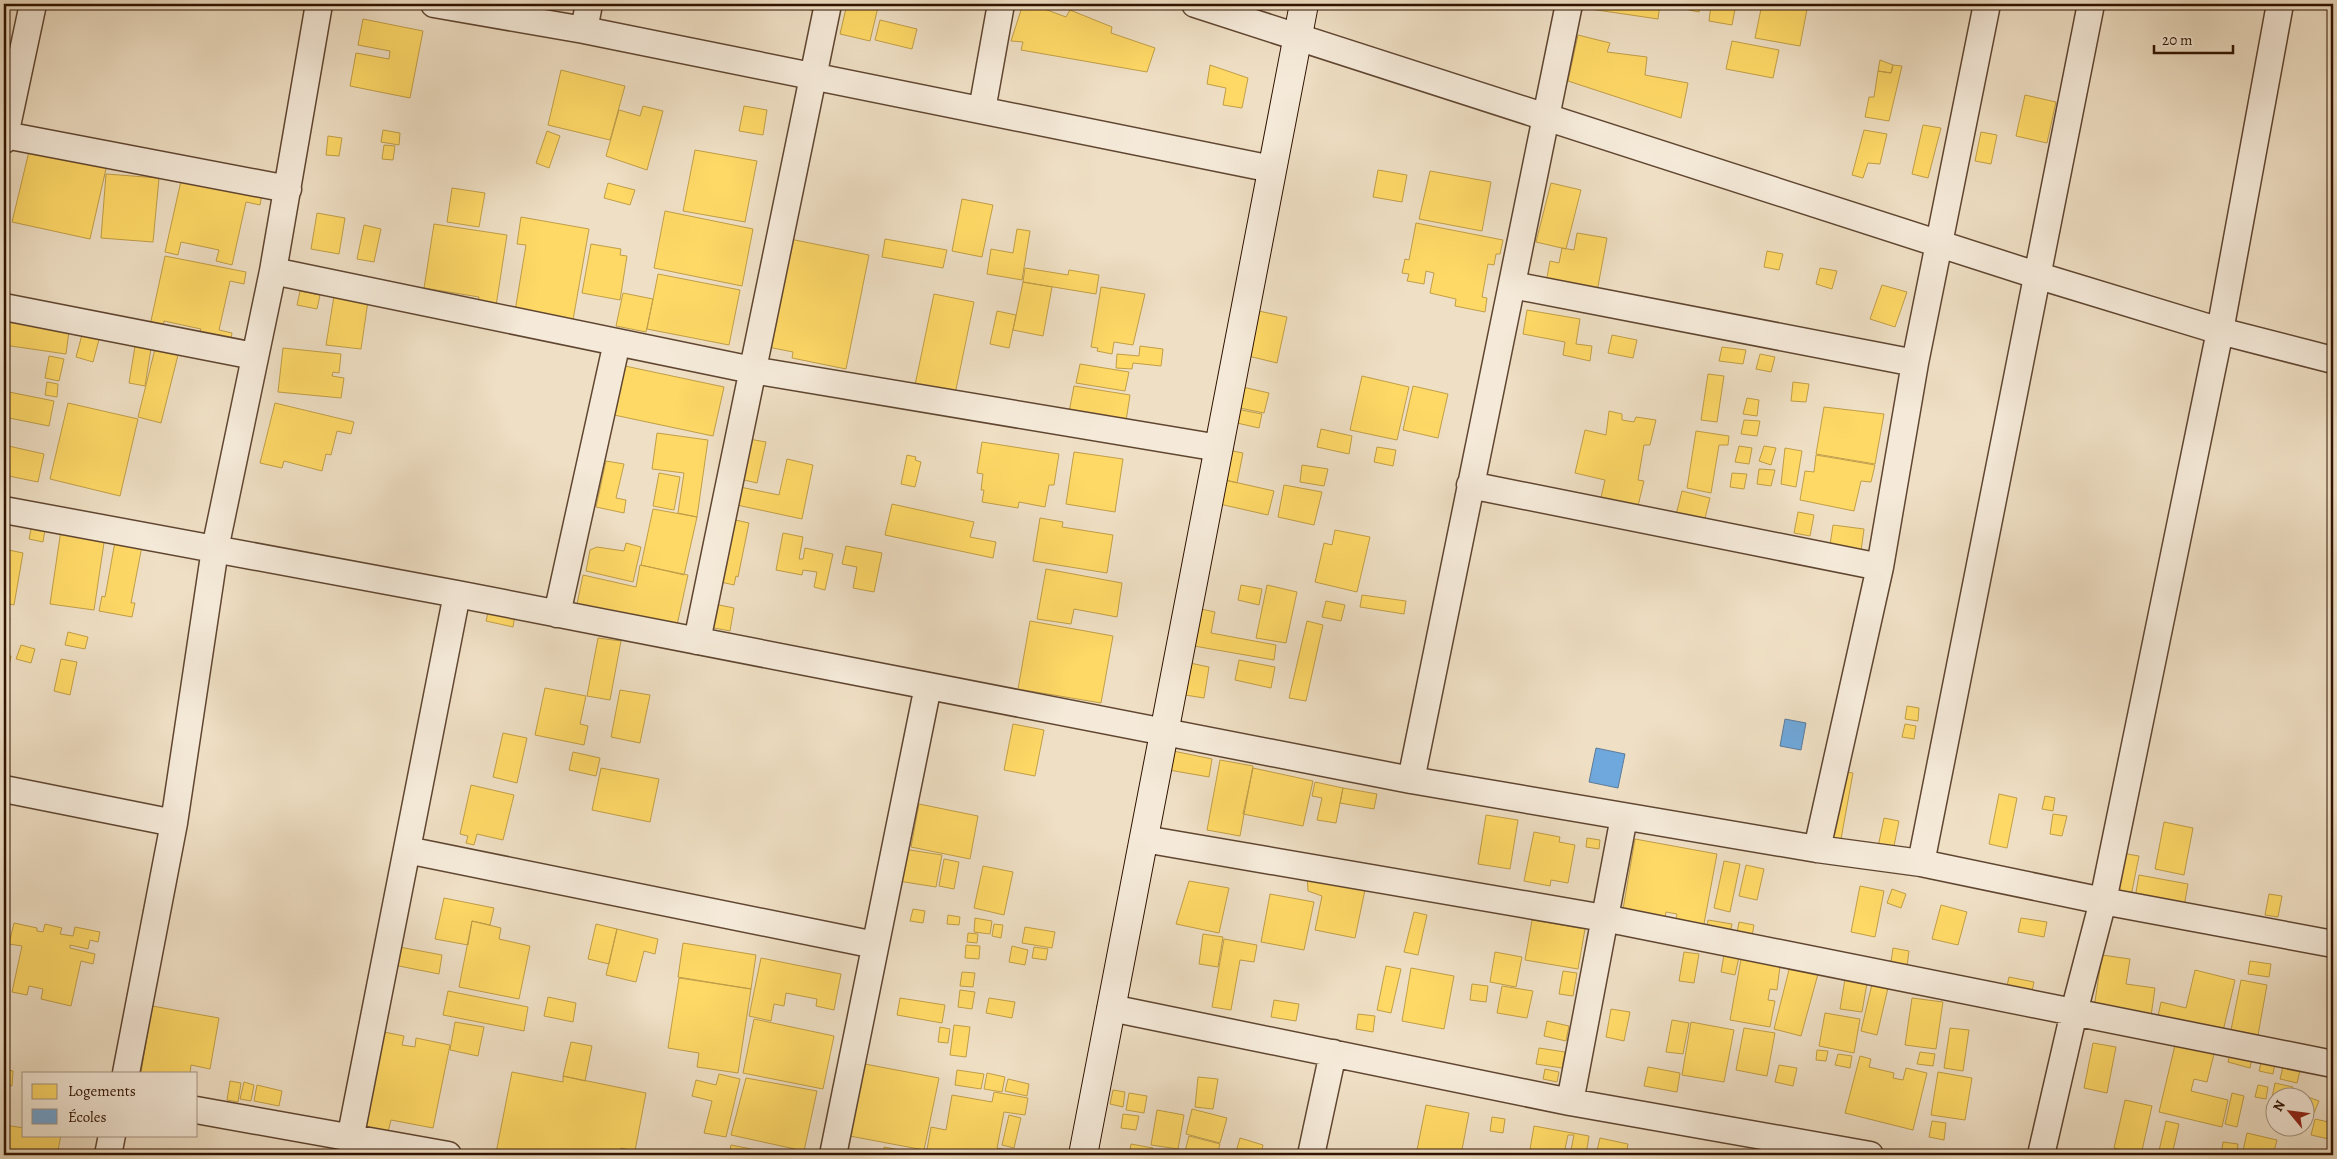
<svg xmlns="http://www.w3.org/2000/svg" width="2337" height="1159" viewBox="0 0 2337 1159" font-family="Alegreya,serif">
	<rect width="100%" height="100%" fill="#efdfc4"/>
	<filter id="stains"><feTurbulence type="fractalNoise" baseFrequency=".004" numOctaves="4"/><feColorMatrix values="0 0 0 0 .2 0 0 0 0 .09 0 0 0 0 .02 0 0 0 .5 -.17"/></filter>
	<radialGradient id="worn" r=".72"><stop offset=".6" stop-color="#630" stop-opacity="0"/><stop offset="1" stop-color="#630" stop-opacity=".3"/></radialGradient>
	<path fill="#ffd966" stroke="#c19e47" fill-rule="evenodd" d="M786,4H821L819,12Z
		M847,4H863L878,7L870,41L840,34Z
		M1023,4H1031L1066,17L1070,10L1112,27L1111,33L1155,48L1147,72L1021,50L1023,42L1011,41Z
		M1591,4H1660L1658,19L1590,9Z
		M1660,4H1701L1699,12Z
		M1707,4H1736L1732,25L1709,21L1711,5Z
		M1762,4H1808L1800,46L1755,38Z
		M2031,4H2054L2053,8Z
		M363,19L423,31L410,98L350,86L356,53L389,59L390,51L358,45Z
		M880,20L917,29L912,49L875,40Z
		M1578,35L1610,43L1607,52L1647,57L1645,75L1688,83L1681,118L1568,81Z
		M1732,41L1779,50L1773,78L1726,69Z
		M1880,60L1893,65L1891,73L1878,71Z
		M1210,65L1248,78L1242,108L1223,105L1226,88L1207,84Z
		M1893,65L1902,66L1889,121L1865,117L1869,97H1874L1878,71L1891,73Z
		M561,70L625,86L610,140L548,125Z
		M2025,95L2056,102L2047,143L2016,136Z
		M643,106L663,111L647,170L606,156L619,110L640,116Z
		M744,106L767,110L763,135L739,131Z
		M1923,125L1941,128L1928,178L1912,174Z
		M383,130L400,133L399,145L381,142Z
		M1864,130L1887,134L1880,164L1868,163L1863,178L1852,175Z
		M547,131L560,136L549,168L536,163Z
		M1981,132L1997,135L1991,164L1975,161Z
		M328,136L342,138L339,156L326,155Z
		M31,143L108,160L90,239L12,222Z
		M384,145L395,146L393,160L382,159Z
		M695,150L757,161L745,222L683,211Z
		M1378,170L1407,175L1402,202L1373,197Z
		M1430,171L1491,182L1482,231L1419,219Z
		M183,172L263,189L260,205L246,202L232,265L216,261L219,250L181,242L178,255L165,252Z
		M106,174L159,178L153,242L101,238Z
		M608,183L635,190L630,205L604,198Z
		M1551,183L1581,190L1566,249L1536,242Z
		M452,188L485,193L479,227L447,222Z
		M962,199L993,205L982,257L952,251Z
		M665,211L753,229L742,286L654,268Z
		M317,213L345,218L339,254L311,249Z
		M521,217L589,229L573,320L515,311L526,245L517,244Z
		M1416,223L1503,240L1500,254H1496L1494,265L1488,264L1482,297L1487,298L1485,312L1455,306L1456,299L1430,293L1434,273L1426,271L1424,284L1407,281L1409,274L1402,273L1405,259L1409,260Z
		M434,224L507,235L496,306L478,303L479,297L424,288Z
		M364,225L381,229L374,262L357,259Z
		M1017,229L1030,231L1022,280L987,274L991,249L1013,253Z
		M1577,233L1607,238L1596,297L1545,288L1550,261L1559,263L1562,248L1574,250Z
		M785,238L869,255L846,369L792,358L793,352L763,346Z
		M885,239L947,250L943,268L882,257Z
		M591,244L621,249L620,255L627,256L620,300L582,293Z
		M1767,251L1783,254L1779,270L1764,267Z
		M165,256L246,272L244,284L230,281L219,330L232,333L230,345L198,338L201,329L164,321L162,332L149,330Z
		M1025,268L1068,275L1069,270L1099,275L1096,294L1023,282Z
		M1820,268L1837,271L1832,289L1816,284Z
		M658,274L740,290L729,345L647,329Z
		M1023,282L1052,287L1043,336L1013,330Z
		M1882,285L1907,292L1895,327L1870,319Z
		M1101,287L1145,294L1133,345L1114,342L1112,354L1097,351L1098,348L1091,347Z
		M300,291L320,295L317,309L297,305Z
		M623,293L653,299L646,332L616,326Z
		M934,294L974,302L955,394L915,385Z
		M334,296L368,301L361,349L326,345Z
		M1254,310L1287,317L1277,363L1244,355Z
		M1527,310L1580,319L1576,344L1592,346L1590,361L1563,355L1565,342L1523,334Z
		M997,311L1016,315L1009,348L990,344Z
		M4,314L70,323L66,354L4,345Z
		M84,327L101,332L93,362L76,357Z
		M1612,335L1637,340L1633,358L1608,353Z
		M136,340L152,342L145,386L129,383Z
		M156,345L179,351L161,423L138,417Z
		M1140,346L1163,349L1161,366L1133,363L1132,369L1116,368L1117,354L1139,356Z
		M1722,347L1746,350L1743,364L1719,361Z
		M283,348L341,354L339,373L333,372L332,376L344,378L341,398L278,392Z
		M1760,354L1775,357L1771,372L1756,369Z
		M49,356L64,359L59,381L45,378Z
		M1080,364L1129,372L1125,391L1076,383Z
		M625,366L724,387L713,436L614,415Z
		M1708,374L1724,376L1717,422L1701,420Z
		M1362,376L1409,387L1397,440L1350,430Z
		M47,382L58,384L57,397L45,395Z
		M1793,382L1809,384L1806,402L1791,401Z
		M1234,385L1269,393L1264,413L1230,406Z
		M1074,386L1130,395L1126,421L1069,412Z
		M1413,386L1448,394L1438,438L1403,430Z
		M4,391L54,401L49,426L4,417Z
		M1747,398L1759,400L1757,416L1743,414Z
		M68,403L138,419L120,496L50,479Z
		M275,403L354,422L351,434L337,431L331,455L326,454L322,471L284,461L282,468L260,463Z
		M1824,407L1884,414L1875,464L1816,454Z
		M1231,408L1262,414L1259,428L1228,421Z
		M1609,411L1622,414V420L1634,422L1636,417L1656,420L1650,445H1644L1638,480L1644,481L1637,510L1600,502L1605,480L1575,473L1585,430L1606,435Z
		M1744,420L1760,421L1757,436L1741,434Z
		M1321,429L1352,436L1349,454L1317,447Z
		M1696,431L1729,436L1728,445H1719L1711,493L1687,488Z
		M657,433L708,440L697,517L678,513L684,473L652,469Z
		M749,439L766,442L757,483L740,479Z
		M982,442L1059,454L1054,485H1049L1045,507L1019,502L1018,508L982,502L984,490H981L983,474L977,473Z
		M4,445L44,454L38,482L4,475Z
		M1739,446L1752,448L1749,464L1735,462Z
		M1764,446L1776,448L1771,465L1759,461Z
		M1377,447L1396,450L1393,466L1374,462Z
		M1785,448L1802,451L1796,487L1781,484Z
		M1227,450L1243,453L1237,483L1221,479Z
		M1074,452L1123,459L1115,512L1066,504Z
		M907,455L916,457L915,460L921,462L915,487L901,484Z
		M1816,455L1875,465L1871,482L1861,481L1854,511L1800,500L1805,471L1814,472Z
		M787,459L813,465L802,519L737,505L740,487L779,495Z
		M606,461L624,464L616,498L626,500L624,513L596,507Z
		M1302,465L1328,469L1324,486L1300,482Z
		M1759,469L1775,470L1771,486L1757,484Z
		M659,473L680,477L674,510L653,506Z
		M1732,473L1747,474L1744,489L1730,487Z
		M1221,479L1274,491L1268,515L1215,503Z
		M1284,485L1322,492L1314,525L1278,517Z
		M1682,491L1710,498L1704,522L1676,515Z
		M892,504L974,522L970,537L996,542L993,558L885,535Z
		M653,509L697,517L684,575L641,565Z
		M1798,512L1814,515L1810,536L1794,533Z
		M1040,518L1063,522L1062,527L1113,535L1107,573L1033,561Z
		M731,519L749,523L738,577L736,576L734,585L721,582Z
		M33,520L46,523L43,542L29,539Z
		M1833,525L1864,529L1861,551L1830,545Z
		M61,530L105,536L94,610L50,604Z
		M1335,530L1370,537L1357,592L1315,582L1324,543L1332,545Z
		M783,533L803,537L799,559H803L805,548L833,554L825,590L814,587L817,572L803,570L802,575L776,570Z
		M116,536L143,541L131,603H135L132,617L99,611L102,596L105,597Z
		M626,543L641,547L633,582L586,571L590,550L597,547L624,551Z
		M846,546L882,553L874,592L853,588L857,567L842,564Z
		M4,549L23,553L14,605L4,603Z
		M640,565L688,575L677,625L577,604L583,575L636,587Z
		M1046,569L1122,583L1117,617L1074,609L1071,624L1037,619Z
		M1241,585L1262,589L1259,605L1238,600Z
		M1267,585L1297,592L1286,643L1256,638Z
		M1362,595L1406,601L1404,614L1360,607Z
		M1326,601L1345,605L1341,621L1322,617Z
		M714,604L734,608L730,631L709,627Z
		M489,609L515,615L513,627L486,621Z
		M1201,609L1215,612L1211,633L1276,645L1274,660L1194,646Z
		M4,617L10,618L7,634L4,633Z
		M1030,621L1113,636L1101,703L1018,689Z
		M1307,621L1323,625L1306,701L1289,698Z
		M68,632L88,637L85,649L65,645Z
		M598,638L621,641L610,700L587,696Z
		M21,645L35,649L31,663L16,659Z
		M4,655L11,656L4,691Z
		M61,659L77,662L70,695L54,691Z
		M1239,660L1275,667L1271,688L1235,680Z
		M1190,663L1209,667L1204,698L1185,695Z
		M545,688L586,696L580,724L588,726L584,745L535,735Z
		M620,690L650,695L640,743L611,737Z
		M1907,706L1919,708L1918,721L1905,719Z
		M1013,724L1044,730L1035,776L1004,770Z
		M1905,724L1916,726L1914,739L1902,737Z
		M503,733L527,738L517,783L493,777Z
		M1173,751L1212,759L1209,777L1169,770Z
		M573,752L600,758L596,776L569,770Z
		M1220,760L1253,766L1240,836L1207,830Z
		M601,768L659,779L650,822L592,810Z
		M1253,768L1313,781L1303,826L1243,814Z
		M1838,771L1853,773L1841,839L1826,837Z
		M1315,782L1343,788L1336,823L1317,820L1322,798L1312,796Z
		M471,785L514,795L503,840L477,834L474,845L466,843L468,836L460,834Z
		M1343,788L1377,794L1374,809L1340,803Z
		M1999,794L2017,798L2007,848L1989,844Z
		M2045,796L2055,798L2053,811L2042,809Z
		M919,804L978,816L970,859L911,847Z
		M2053,814L2067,816L2062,836L2050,834Z
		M1486,815L1518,820L1510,869L1478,864Z
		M1884,818L1899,821L1893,851L1878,847Z
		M2164,822L2193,828L2184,875L2155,869Z
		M1534,832L1560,837L1559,842L1575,845L1568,883L1551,880L1550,886L1524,881Z
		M1587,838L1600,840L1599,849L1586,847Z
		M1635,839L1717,854L1703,929L1675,925L1677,914L1666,912L1664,922L1622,915Z
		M897,848L942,855L936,887L892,880Z
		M2121,853L2139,856L2131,896L2113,893Z
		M944,859L959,862L954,889L939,886Z
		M1724,861L1740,864L1730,912L1714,908Z
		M1746,865L1764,869L1757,900L1739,896Z
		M983,866L1013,872L1004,915L974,908Z
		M1307,874L1366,885L1355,938L1315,930L1322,896L1308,891Z
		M2139,875L2188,884L2184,907L2135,898Z
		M1189,881L1229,888L1219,933L1176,924Z
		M1860,886L1884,891L1875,937L1851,932Z
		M1892,889L1906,894L1901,908L1887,903Z
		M1270,894L1314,902L1304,950L1261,942Z
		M2269,894L2282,896L2278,917L2265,915Z
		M444,898L494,908L490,925L472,921L468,945L435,939Z
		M1941,905L1967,912L1958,945L1932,939Z
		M913,909L925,911L923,923L910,921Z
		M1414,912L1427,915L1418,955L1404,952Z
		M948,915L960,917L959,925L947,924Z
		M975,918L992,921L990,934L974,932Z
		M2021,918L2047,922L2044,937L2018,932Z
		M1532,920L1585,929L1578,969L1525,960Z
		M1708,920L1732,924L1730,933L1707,928Z
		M472,921L501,928L499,939L530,946L519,999L459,987Z
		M1739,922L1754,925L1752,936L1737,933Z
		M14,923L37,928V931L43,932L45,924L62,928L60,934L73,936L75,927L100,932L98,942L90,940L88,949L70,945V948L95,954L93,964L81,961L71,1006L41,999L43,989L29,986L27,995L12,992L22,946L9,944Z
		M596,924L617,929L609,964L588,959Z
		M994,924L1003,925L1001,938L992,936Z
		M1025,927L1055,932L1052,948L1022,943Z
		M617,929L658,939L655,954L644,951L636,982L606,975Z
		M968,933L978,934L977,943L967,942Z
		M1203,934L1223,937L1218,967L1199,964Z
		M1224,939L1257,945L1254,962L1240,960L1231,1010L1212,1007Z
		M683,943L756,955L751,989L678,977Z
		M966,945L980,946L979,959L965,958Z
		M394,946L442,955L439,974L389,964Z
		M1012,946L1028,950L1025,965L1009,962Z
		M1034,947L1048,949L1046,960L1032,958Z
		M1893,948L1909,951L1907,966L1891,962Z
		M1495,952L1522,957L1516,987L1490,982Z
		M1684,952L1699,954L1694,983L1679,981Z
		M1724,955L1739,957L1735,975L1721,972Z
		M2102,955L2130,959L2126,984L2155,988L2151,1016L2094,1008Z
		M761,958L841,974L834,1010L816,1006L817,999L786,993L784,1006L774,1004L771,1021L749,1016Z
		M1741,959L1780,966L1777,990L1770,989L1768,1000L1775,1001L1770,1027L1730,1020Z
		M2250,961L2271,964L2269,977L2248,974Z
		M1386,966L1401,969L1391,1013L1377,1010Z
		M1790,966L1818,974L1801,1036L1774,1029Z
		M1411,968L1454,976L1444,1029L1402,1021Z
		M2195,970L2235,980L2223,1031L2158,1016L2161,1002L2186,1008Z
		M1563,971L1577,973L1573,996L1559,994Z
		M962,972L975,973L973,987L960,986Z
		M2009,977L2034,982L2032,991L2007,986Z
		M679,978L751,989L738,1073L697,1067L699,1053L668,1048Z
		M1845,979L1867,983L1862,1012L1840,1009Z
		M2241,980L2267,985L2258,1035L2231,1030Z
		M1472,984L1488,986L1486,1002L1470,1000Z
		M1872,984L1888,988L1877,1035L1861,1031Z
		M1502,986L1533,991L1527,1018L1497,1013Z
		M960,990L975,992L972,1009L958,1007Z
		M448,991L528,1007L524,1031L443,1015Z
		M548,997L576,1003L573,1022L544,1016Z
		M900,998L945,1005L942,1023L897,1015Z
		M989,998L1015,1002L1012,1018L986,1013Z
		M1912,998L1943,1002L1936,1049L1905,1045Z
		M1274,1000L1299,1004L1296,1021L1271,1017Z
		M152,1006L219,1018L210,1069L191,1065L190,1073H141Z
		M1611,1009L1630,1012L1624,1041L1606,1037Z
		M1825,1013L1860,1019L1854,1053L1819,1046Z
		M1358,1014L1375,1016L1373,1032L1356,1029Z
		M754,1019L834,1036L823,1089L743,1073Z
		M1672,1020L1689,1023L1683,1054L1666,1052Z
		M1547,1021L1569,1026L1566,1041L1544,1036Z
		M455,1022L484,1027L478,1056L450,1050Z
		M1691,1022L1734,1030L1724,1082L1682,1075Z
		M954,1025L970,1027L966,1057L950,1055Z
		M940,1027L950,1029L948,1043L938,1042Z
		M1744,1028L1775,1033L1767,1076L1736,1070Z
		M1950,1028L1969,1030L1963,1071L1944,1068Z
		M2333,1029V1041H2330Z
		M379,1031L404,1036L402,1045L415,1047L416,1038L450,1045L433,1128L391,1120L388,1132L360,1126Z
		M2176,1041L2215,1050L2207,1082L2194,1079L2191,1091L2228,1100L2222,1127L2159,1112Z
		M571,1042L592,1046L585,1081L563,1076Z
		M2093,1043L2116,1047L2107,1093L2084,1088Z
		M1539,1048L1565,1052L1562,1068L1536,1064Z
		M1817,1050L1828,1051L1826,1061L1816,1060Z
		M1920,1052L1935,1054L1933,1066L1917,1064Z
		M2230,1053L2252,1058L2250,1068L2228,1062Z
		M1838,1054L1852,1056L1850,1068L1835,1065Z
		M1860,1056L1871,1059L1869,1067L1894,1073L1893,1078L1903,1080L1906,1068L1927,1073L1913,1130L1845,1113Z
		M2262,1059L2275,1063L2273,1074L2259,1071Z
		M854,1062L939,1078L924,1150L839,1134Z
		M2284,1063L2301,1067L2297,1083L2280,1079Z
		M1779,1065L1797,1068L1793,1086L1775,1082Z
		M1648,1067L1680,1073L1677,1092L1644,1086Z
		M4,1069L13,1071L12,1086L4,1084Z
		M1545,1069L1559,1072L1557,1082L1543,1079Z
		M957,1070L984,1074L981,1089L955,1085Z
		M512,1072L563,1082V1076L646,1093L635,1151L621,1148L620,1155H509L496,1153Z
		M1938,1072L1972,1078L1965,1120L1931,1115Z
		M987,1073L1005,1077L1002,1092L984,1089Z
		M719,1074L740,1079L726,1137L704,1133L712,1101L692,1096L696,1080L716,1085Z
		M1198,1077L1218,1079L1213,1109L1195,1107Z
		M746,1078L817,1091L804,1151L731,1135Z
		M1008,1079L1029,1084L1027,1096L1005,1091Z
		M230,1081L241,1083L238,1102L227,1100Z
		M244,1082L254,1085L251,1101L240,1099Z
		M2275,1083L2293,1087L2290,1096L2272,1098Z
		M257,1085L282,1091L279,1106L254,1101Z
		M2258,1085L2268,1087L2266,1099L2255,1097Z
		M1113,1090L1125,1092L1123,1107L1110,1104Z
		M994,1092L1028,1098L1025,1115L1004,1112L997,1148L1017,1152L1016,1155H926L931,1127L946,1130L952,1095L992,1102Z
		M1129,1093L1147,1096L1144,1113L1126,1110Z
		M2232,1093L2244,1096L2237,1127L2225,1124Z
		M2305,1096L2319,1101L2314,1113L2304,1110Z
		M2125,1100L2152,1106L2141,1155L2114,1148Z
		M4,1103L9,1104L5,1125L24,1128V1135H61L57,1155H27L4,1151Z
		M1426,1105L1469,1113L1461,1155H1416Z
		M1192,1109L1227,1118L1220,1143L1186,1134Z
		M1157,1110L1184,1115L1178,1149L1151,1145Z
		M1123,1114L1139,1116L1136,1130L1121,1128Z
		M1009,1115L1021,1118L1014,1148L1002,1145Z
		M1492,1117L1505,1119L1503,1133L1490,1131Z
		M2315,1119L2333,1123V1140L2311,1135Z
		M1932,1121L1946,1123L1944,1140L1929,1137Z
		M2166,1121L2179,1124L2172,1155H2158Z
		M1534,1126L1589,1136L1586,1155H1529ZM1568,1135H1574L1571,1150L1565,1149Z
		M2247,1133L2277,1140L2273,1155H2242Z
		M1189,1136L1220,1144L1217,1155H1184Z
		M1240,1138L1263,1145L1261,1155H1235Z
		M1600,1138L1628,1144L1626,1155H1596Z
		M2223,1142L2238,1144L2237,1155H2221Z
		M1131,1144L1153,1148L1152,1155H1129Z
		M731,1145L777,1154V1155H729Z
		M884,1147L921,1154V1155H883Z
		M1665,1149L1678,1151L1677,1155H1664Z"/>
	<path fill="#6fa8dc" stroke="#5c7b9a" d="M1785,719L1806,723L1801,750L1780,746Z
		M1596,748L1625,754L1618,788L1589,782Z"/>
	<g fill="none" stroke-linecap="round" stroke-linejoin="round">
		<defs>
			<path id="street" d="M434,4L584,30L1272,169
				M1195,4L2036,275L2220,331L2333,360
				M584,30L589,4
				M982,110L1001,4
				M5,135L288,189
				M4,140L33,4
				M273,271L752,370L1219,448
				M1512,285L1915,363
				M4,307L254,356
				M1470,485L1880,567
				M4,510L457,594L1411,780L1817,849L1921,863L2103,901L2333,944
				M557,614L617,342
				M697,641L828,4
				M1411,780L1569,4
				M4,789L174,823
				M1144,839L1604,918L2333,1064
				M1817,849L1880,567L1915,363L1987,4
				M407,850L875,945
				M1921,863L2091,4
				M1111,1008L1570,1102L1870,1155
				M126,1073L174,823L215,549L273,271L319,4
				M1570,1102L1624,817
				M196,1110L448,1155
				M108,1155L112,1135
				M347,1155L457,594
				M833,1155L928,686
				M1311,1155L1333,1053
				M2041,1155L2074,1012L2103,901L2220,331L2280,4"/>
			<path id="secondary" d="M1083,1155L1304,4"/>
		</defs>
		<use href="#street" stroke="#604631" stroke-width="29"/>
		<use href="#secondary" stroke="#301300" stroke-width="30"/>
		<use href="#street" stroke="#f5ead9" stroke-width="26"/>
		<use href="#secondary" stroke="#f5ead9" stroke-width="28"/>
	</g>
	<rect width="2337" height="1159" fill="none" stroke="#efdfc4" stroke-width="20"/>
	<rect x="5" y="5" width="2327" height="1149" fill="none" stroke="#301300" stroke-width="2.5"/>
	<rect x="10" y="10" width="2317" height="1139" fill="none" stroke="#301300"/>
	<rect x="22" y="1072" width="175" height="65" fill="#f5ead9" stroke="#a69482"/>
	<rect x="32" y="1084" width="25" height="15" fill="#ffd966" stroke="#a69482"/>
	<text x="68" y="1096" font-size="15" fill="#301300">Logements</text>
	<rect x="32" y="1109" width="25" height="15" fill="#6fa8dc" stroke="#a69482"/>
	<text x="68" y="1122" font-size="15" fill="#301300">Écoles</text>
	<g transform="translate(2290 1112) rotate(299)"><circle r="24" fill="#f5ead9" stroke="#a69482"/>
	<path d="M0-4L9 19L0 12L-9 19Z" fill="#8f2418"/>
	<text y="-8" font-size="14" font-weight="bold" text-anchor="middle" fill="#301300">N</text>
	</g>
	<path d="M2154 45v8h79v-8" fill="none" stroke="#301300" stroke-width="2.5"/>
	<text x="2162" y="45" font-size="15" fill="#301300" stroke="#f5ead9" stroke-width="4" paint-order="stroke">20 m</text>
	<rect width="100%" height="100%" filter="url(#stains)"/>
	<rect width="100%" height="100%" fill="url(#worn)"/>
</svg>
